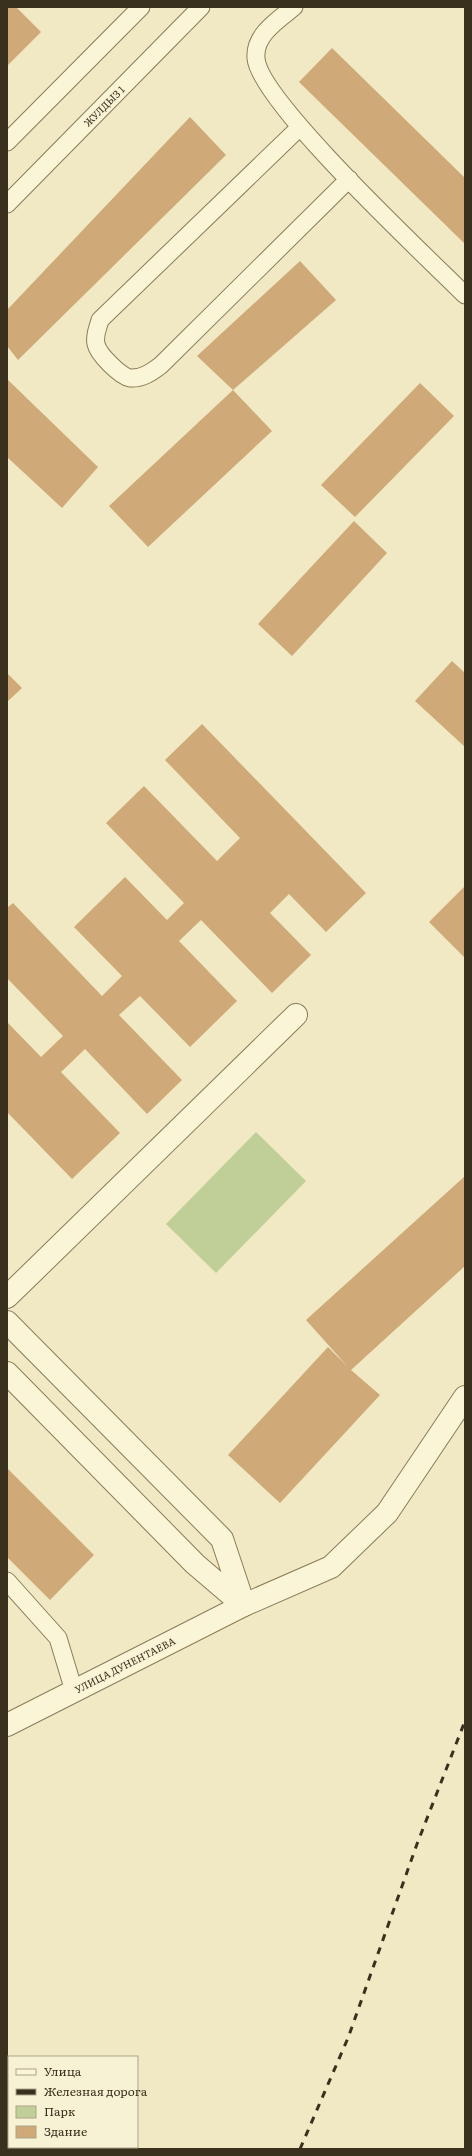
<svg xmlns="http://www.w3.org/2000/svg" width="472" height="2156" viewBox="0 0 472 2156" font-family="Literata,serif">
	<rect width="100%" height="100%" fill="#f0e9c3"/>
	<path fill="#c0cf97" d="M256,1132L306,1181L216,1273L166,1224Z"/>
	<path fill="#cfa978" d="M7,7H16L41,32L7,66Z
		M332,48L465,178V244L299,82Z
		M190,117L226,155L18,360L7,346V310Z
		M300,261L336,300L233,390L197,356Z
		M7,379L98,467L62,508L7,457Z
		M420,383L454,416L355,517L321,485Z
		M233,390L272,431L148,547L109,506Z
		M354,521L387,553L292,656L258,624Z
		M452,661L465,673V747L415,701Z
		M7,673L22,688L7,702Z
		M202,724L366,893L326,932L289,894L270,913L311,955L272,993L201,920L179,941L237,1001L190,1047L140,996L119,1015L182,1080L147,1114L85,1049L61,1072L120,1133L72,1179L7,1112V1022L41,1057L63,1036L7,978V908L13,903L102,996L122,976L74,927L125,877L167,920L184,903L106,823L144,786L217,861L240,838L165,760Z
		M465,886V958L429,922Z
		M465,1176V1266L351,1370L380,1395L280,1503L228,1455L328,1347L348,1367L306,1320Z
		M7,1468L94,1555L50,1600L7,1557Z"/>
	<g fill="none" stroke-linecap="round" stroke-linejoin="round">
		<defs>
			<path id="service" d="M294,7C278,20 254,35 256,58C258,100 428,258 465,295
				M300,127L100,320C98,328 94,335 96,344C98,354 120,376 130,378C142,379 152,372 161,365L349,179
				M7,142L141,7
				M7,204L201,7
				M7,1581L58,1638L74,1691"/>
			<path id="minor" d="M7,1297L296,1015
				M244,1605L331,1567L387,1513L465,1397"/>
			<path id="tertiary" d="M7,1322L222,1539L244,1605
				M7,1373L195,1564L243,1605
				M7,1725L244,1605"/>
		</defs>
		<use href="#service" stroke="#8b7b59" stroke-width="19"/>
		<use href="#minor" stroke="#8b7b59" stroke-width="24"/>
		<use href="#tertiary" stroke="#8b7b59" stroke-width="24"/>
		<use href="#service" stroke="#faf5d7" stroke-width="17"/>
		<use href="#minor" stroke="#faf5d7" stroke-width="22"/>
		<use href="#tertiary" stroke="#faf5d7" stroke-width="22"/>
		<path stroke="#3a301e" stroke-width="3" stroke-dasharray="7 7" stroke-linecap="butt" d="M300,2149L348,2038L417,1844L465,1721"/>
	</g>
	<g text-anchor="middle" stroke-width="3" stroke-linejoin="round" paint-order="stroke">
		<g font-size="10" fill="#3a301e" stroke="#f7f2d3">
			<text transform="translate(104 106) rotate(-45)" y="4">ЖУЛДЫЗ 1</text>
			<text transform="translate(125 1665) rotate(-27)" y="4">УЛИЦА ДУНЕНТАЕВА</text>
		</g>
	</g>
	<rect width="472" height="2156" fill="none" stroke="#3a301e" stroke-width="16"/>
	<rect x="8" y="2056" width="130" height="92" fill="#f7f2d3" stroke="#aba48b"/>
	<rect x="16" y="2069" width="20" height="6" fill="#faf5d7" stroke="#aba48b"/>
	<text x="44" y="2076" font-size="12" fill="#3a301e">Улица</text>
	<rect x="16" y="2089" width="20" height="6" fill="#3a301e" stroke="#aba48b"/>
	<text x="44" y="2096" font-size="12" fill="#3a301e">Железная дорога</text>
	<rect x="16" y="2106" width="20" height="12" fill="#c0cf97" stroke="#aba48b"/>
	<text x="44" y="2116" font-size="12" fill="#3a301e">Парк</text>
	<rect x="16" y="2126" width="20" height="12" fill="#cfa978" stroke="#aba48b"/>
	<text x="44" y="2136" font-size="12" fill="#3a301e">Здание</text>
</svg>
